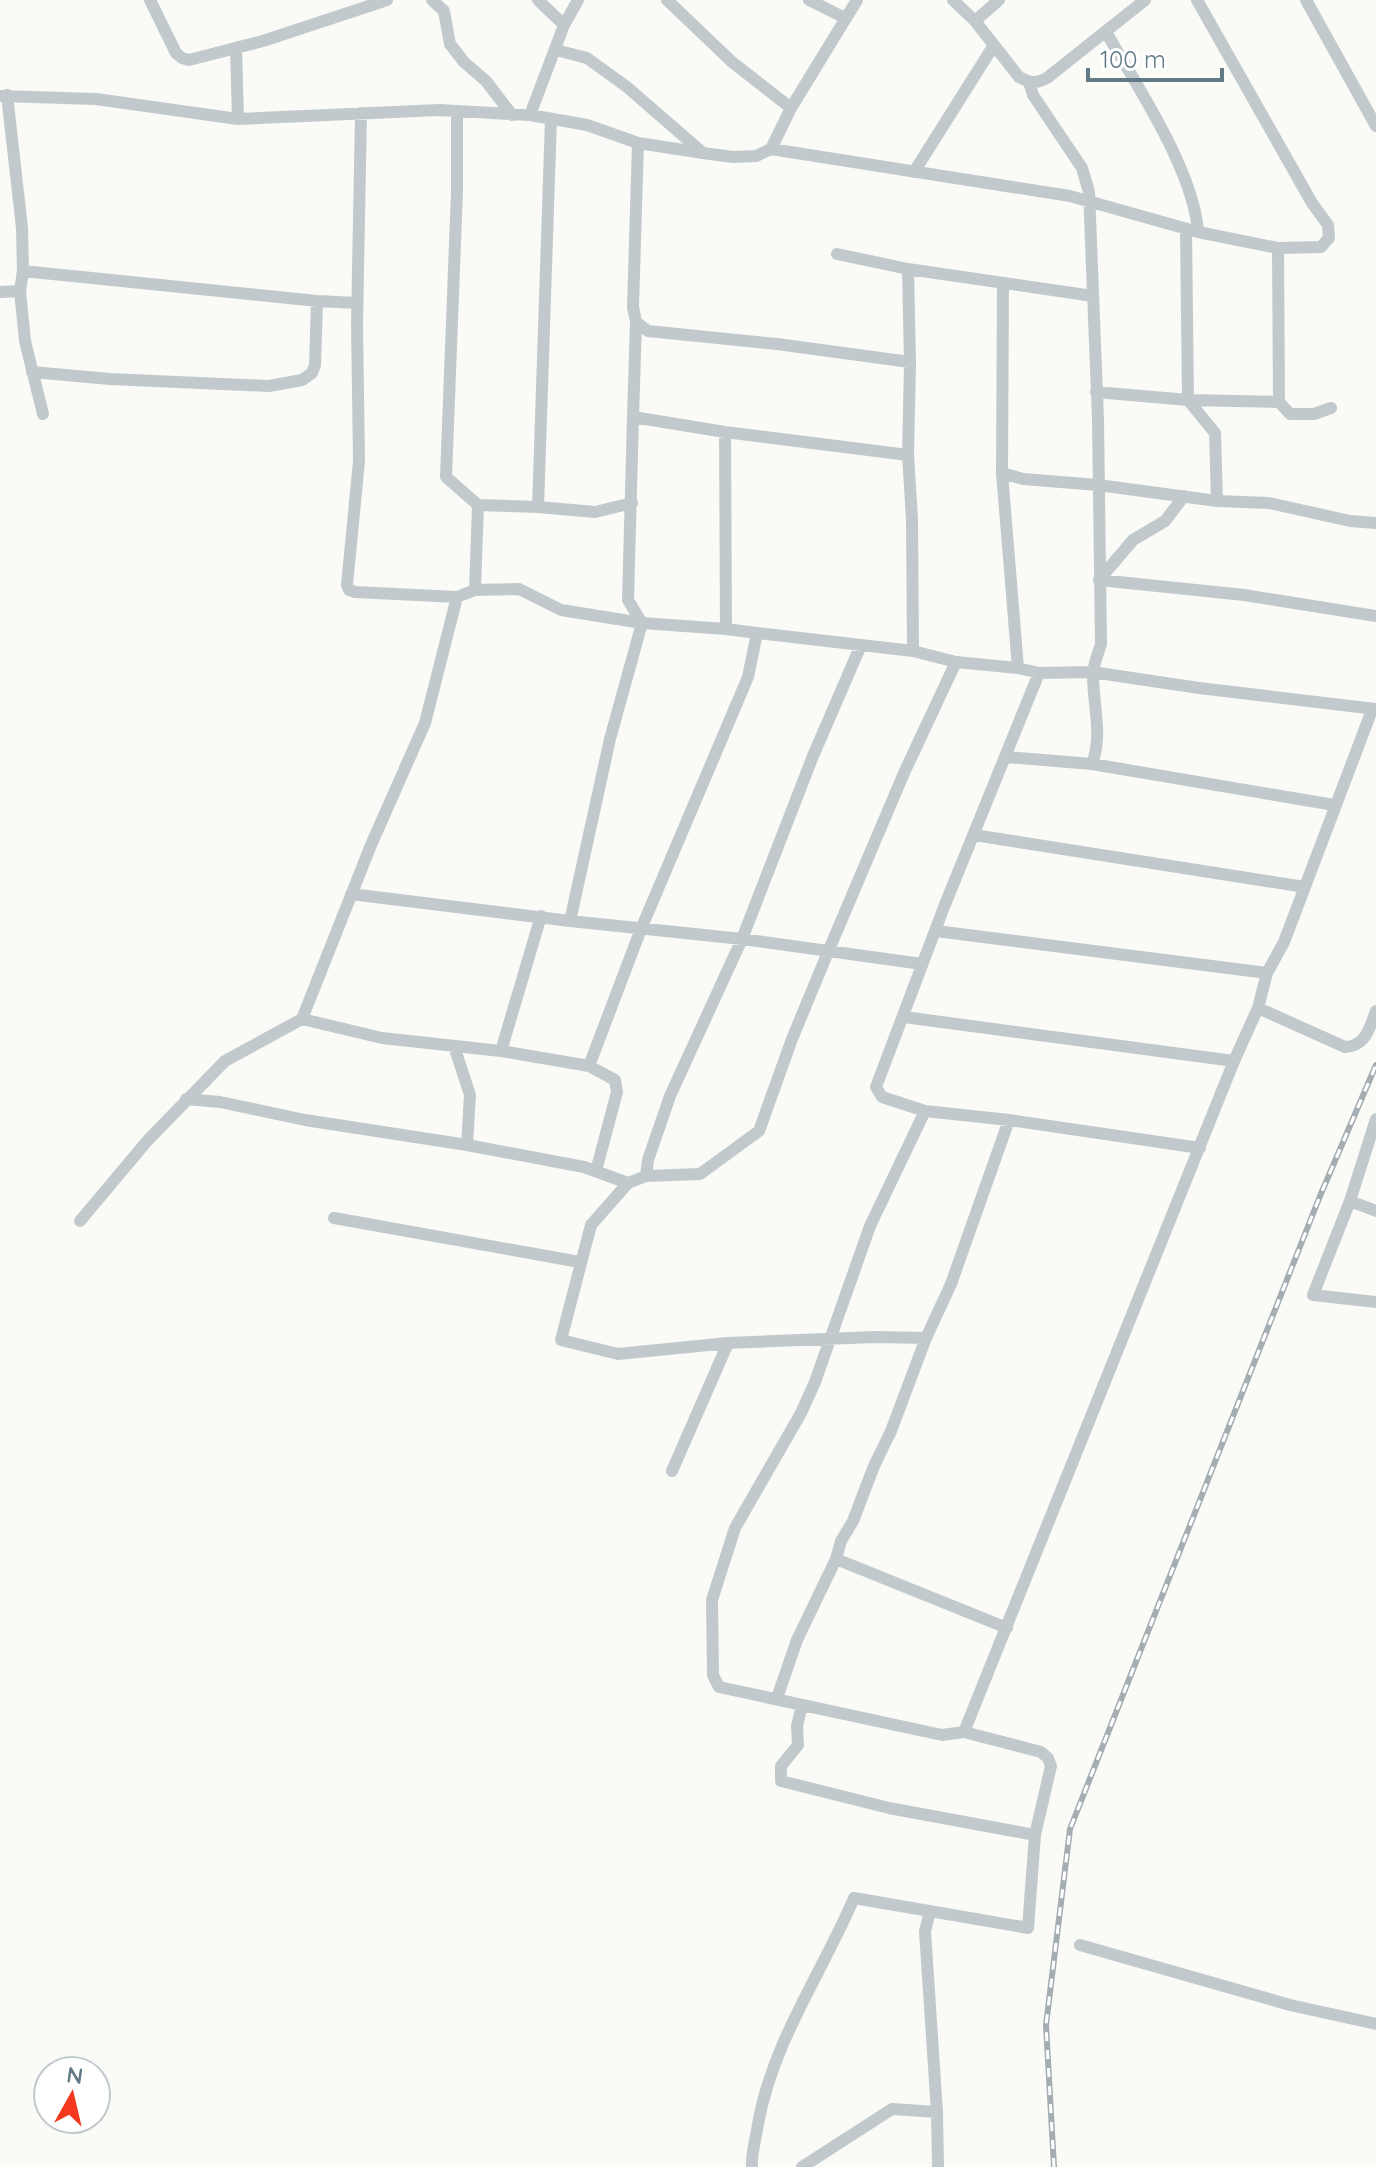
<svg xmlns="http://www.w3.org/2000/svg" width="1376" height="2167" viewBox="0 0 1376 2167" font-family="Quicksand,sans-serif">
	<rect width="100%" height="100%" fill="#fafaf7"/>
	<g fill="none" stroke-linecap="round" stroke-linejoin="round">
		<path stroke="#c2c9cc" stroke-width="12" d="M150,0L176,53L182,58L189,60L263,41L387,0
			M432,0L444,11L450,44L464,62L486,81L512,115
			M538,0L564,25
			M667,0L732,62L791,108
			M809,0L845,18
			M953,0L975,21L1019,77C1030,83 1036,84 1047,78L1145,0
			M1306,0L1376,126
			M975,21L999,0
			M1106,32C1137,86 1194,171 1198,232
			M236,48L238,119
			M556,50L587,58L627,87L703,153
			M7,95L22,228L23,271L20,291L25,341L43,414
			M0,96L96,99L238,119L439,110L530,115L587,125L638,143L703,153L733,157L756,156L771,149L1070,196L1198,232L1278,248L1321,247L1329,238L1328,225L1312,203L1197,0
			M457,111V191L446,477L478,505
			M361,113L357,324L359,461L347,585L349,590L355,592L457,597L475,590L478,505L538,507L551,119
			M530,115L564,25L578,0
			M638,143L633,307L636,322L633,417L725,432L908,455
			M771,149L791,108L857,0
			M914,172L994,45
			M1186,229L1188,400L1215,433L1217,501
			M1278,248L1279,402L1290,414H1314L1331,408
			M837,254L908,269L1093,296
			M908,269L910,362L908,455L912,520L913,651
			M23,271L317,301L357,303
			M1003,284L1002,473L1023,479L1098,485L1217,501L1269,503L1350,521L1376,523
			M0,292L20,291
			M636,322L648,331L777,344L910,362
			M32,372L110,379L269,386L302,380L312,373L315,365L317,301
			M1096,392L1188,400L1279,402
			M1002,473L1018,668
			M1184,496L1165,521L1133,540L1099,580L1244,595L1376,616
			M538,507L595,512L632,503
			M475,590L519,589L561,610L642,623L726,629
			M757,633L913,651L956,662L1018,668L1039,673
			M861,645L813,756L742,939L670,1096L648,1160L646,1176L628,1183L591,1225L561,1340L618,1354L728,1343L875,1337L926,1338
			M1006,757L1092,764C1103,735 1093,705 1093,675C1093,665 1098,654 1101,644L1098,419L1089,192L1082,168L1033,95L1029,82
			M1092,764L1334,805
			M974,835L1305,887
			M351,894L570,921L742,939L922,964
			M570,921L610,739L642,623L628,600L633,417
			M936,931L1267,973
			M1258,1008L1345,1047C1366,1046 1369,1029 1376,1011
			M904,1017L1234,1061
			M302,1019L382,1038L501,1051L589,1066L615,1080L617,1092L596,1171
			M454,1046L470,1095L467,1145
			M501,1051L541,916
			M589,1066L641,929L748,677L757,633L726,629L725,432
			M186,1099L220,1102L305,1120L467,1145L584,1167L628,1183
			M1376,1119L1350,1201L1313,1295L1376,1302
			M1200,1148L1009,1120L925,1111L882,1097L876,1087L944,907L1039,673L1092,672L1199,688L1376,709
			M646,1176L700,1174L759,1131L792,1039L828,952L904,773L956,662
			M1350,1201L1376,1211
			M334,1218L580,1262
			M80,1221L148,1140L225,1061L302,1019L371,845L425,723L457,597
			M672,1471L728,1343
			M836,1559L1007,1628
			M777,1698L797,1640L836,1559L841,1541L853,1521L874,1466L891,1431L926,1338L951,1284L1009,1120
			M802,1705L797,1726L798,1745L781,1766V1781L889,1808L1035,1835
			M964,1732L1234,1061L1258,1008L1267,973L1284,942L1372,710
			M930,1912L925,1931L937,2112L938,2167
			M1080,1945L1290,2005L1376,2024
			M752,2167C751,2153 756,2138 758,2124C773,2041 821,1975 854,1898L1028,1928L1035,1835L1051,1766L1048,1758L1041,1752L964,1732L942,1735L719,1687L713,1675L712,1600L735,1528L801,1413L815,1382L870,1226L925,1111
			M802,2167L892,2109L937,2112"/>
		<defs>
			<path id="rail" d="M1054,2167L1046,2025L1070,1829L1320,1196L1376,1065"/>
		</defs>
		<use href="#rail" stroke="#a3adb2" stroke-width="6"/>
		<use href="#rail" stroke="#fff" stroke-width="3" stroke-dasharray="9" stroke-linecap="butt"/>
	</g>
	<g transform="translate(72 2095) rotate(8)"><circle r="38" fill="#ffffff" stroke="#c0cace" stroke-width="2"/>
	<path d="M0-6L14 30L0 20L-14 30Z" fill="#f4391e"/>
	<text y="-12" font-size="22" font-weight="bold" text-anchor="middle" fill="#627a85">N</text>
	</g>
	<path d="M1088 68v12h134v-12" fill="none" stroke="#627a85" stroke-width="4"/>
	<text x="1100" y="68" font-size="24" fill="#627a85" stroke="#ffffff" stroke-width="6" paint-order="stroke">100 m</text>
</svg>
